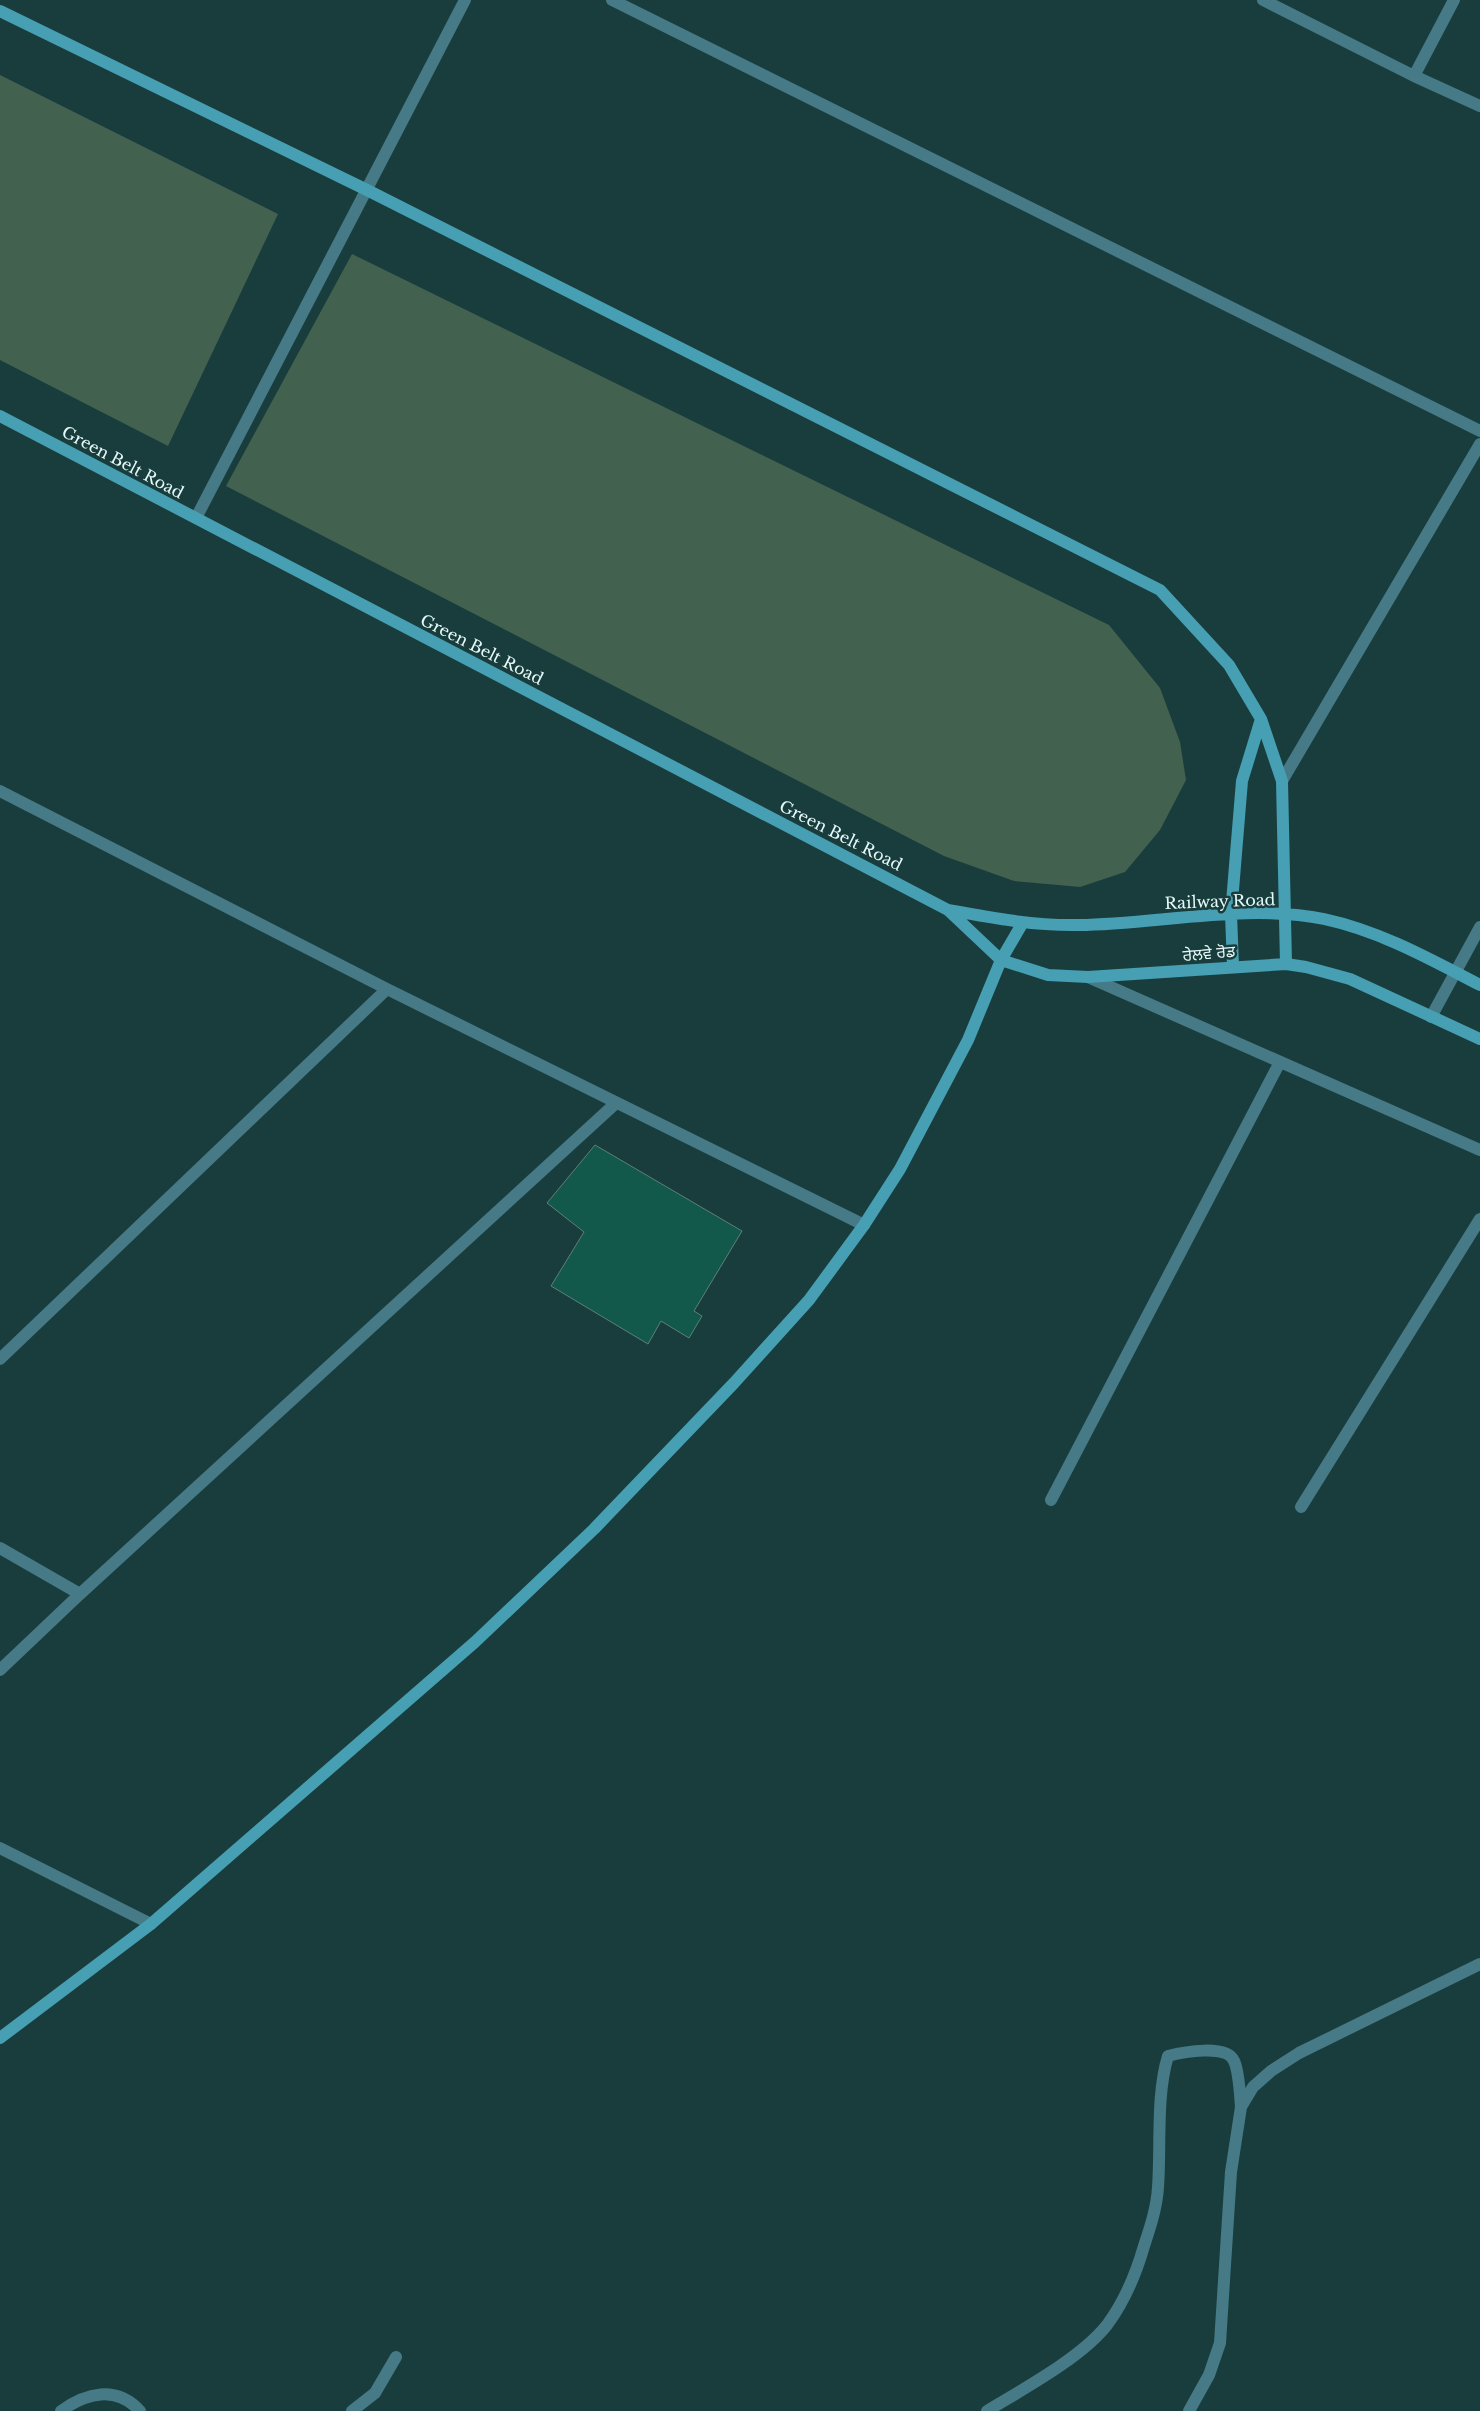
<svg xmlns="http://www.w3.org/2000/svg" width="1480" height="2411" viewBox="0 0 1480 2411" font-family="'Libre Baskerville','Noto Sans Gurmukhi',serif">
	<rect width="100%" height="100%" fill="#193d3d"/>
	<path fill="#43614f" d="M0,75L278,214L168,446L0,360Z
		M352,254L1109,625L1160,688L1180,742L1186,780L1160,830L1125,872L1080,887L1014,881L944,856L226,486Z"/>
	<path fill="#12594b" stroke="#5d8077" d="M595,1145L742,1231L694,1311L702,1316L689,1338L661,1321L648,1344L551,1286L584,1232L547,1203Z"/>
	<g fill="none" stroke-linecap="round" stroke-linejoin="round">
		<path stroke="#457a86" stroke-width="12" d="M612,0L1480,431
			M1263,0L1414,76L1480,106
			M1414,76L1454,0
			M196,518L465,0
			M1282,781L1480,444
			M0,791L387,989L864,1225
			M1088,977L1480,1150
			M1431,1017L1480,927
			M0,1359L387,989
			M1051,1500L1280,1062
			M1301,1507L1480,1219
			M0,1548L80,1594L0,1670
			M80,1594L616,1103
			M0,1848L151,1924
			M61,2411C86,2393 116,2385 140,2411
			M352,2411L375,2393L396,2357
			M987,2411C1023,2389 1081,2358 1107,2325C1124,2302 1136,2274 1144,2246C1150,2228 1157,2207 1158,2187C1161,2146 1156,2095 1168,2056C1183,2052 1227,2044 1234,2061C1239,2071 1240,2095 1241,2107
			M1189,2411L1209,2375L1220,2343L1231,2172L1241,2107L1253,2087L1271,2071L1299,2053L1480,1964"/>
		<path stroke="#469fb2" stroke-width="12" d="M0,11L367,190L1160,590L1229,665L1261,719L1282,781L1286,964
			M0,416L948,910L1001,960L1048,975L1088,977L1286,964L1306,967L1350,979L1480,1039
			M948,910C992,918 1035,926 1079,925C1157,924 1249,903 1324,919C1380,931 1430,959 1480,985
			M1233,966L1231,914L1242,781L1261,719
			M0,2038L151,1924L475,1642L594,1529L734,1383L809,1300L864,1225L900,1169L968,1040L1001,960L1022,924"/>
	</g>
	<g text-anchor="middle" stroke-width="5" stroke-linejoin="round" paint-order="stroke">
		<g font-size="16" fill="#e5f9f8" stroke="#193d3d">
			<text transform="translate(123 462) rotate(28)" y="6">Green Belt Road</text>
			<text transform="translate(482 649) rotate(27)" y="6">Green Belt Road</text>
			<text transform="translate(841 835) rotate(27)" y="6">Green Belt Road</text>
			<text transform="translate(1220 901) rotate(-2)" y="6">Railway Road</text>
			<text transform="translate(1209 953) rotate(-5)" y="6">ਰੇਲਵੇ ਰੋਡ</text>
		</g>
	</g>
</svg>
